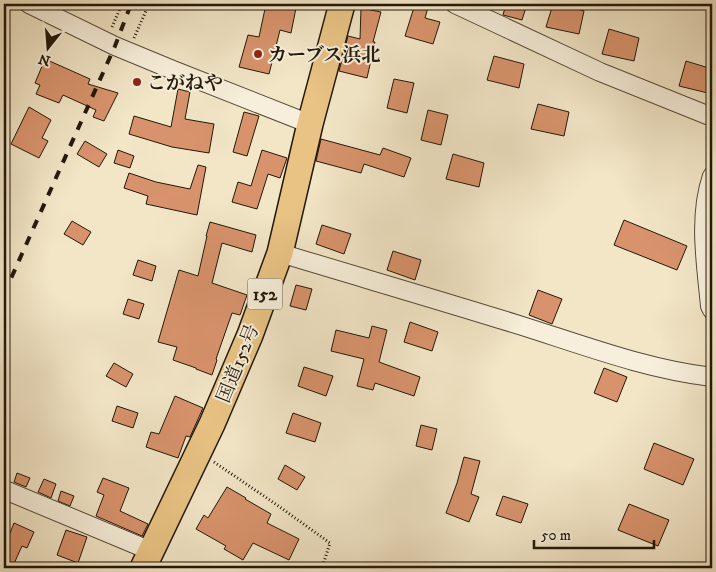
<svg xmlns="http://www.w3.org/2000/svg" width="716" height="572" viewBox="0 0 716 572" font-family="'IM FELL DW Pica','Noto Serif JP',serif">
	<rect width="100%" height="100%" fill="#f2e6c7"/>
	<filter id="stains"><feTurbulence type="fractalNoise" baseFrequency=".004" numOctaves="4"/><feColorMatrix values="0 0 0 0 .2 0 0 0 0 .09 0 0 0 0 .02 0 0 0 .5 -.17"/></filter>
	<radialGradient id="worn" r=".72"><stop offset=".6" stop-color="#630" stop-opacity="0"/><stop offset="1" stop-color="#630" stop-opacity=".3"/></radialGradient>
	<path fill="#d8936c" stroke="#22180a" d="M266,4H273L296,8L291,33L280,30L269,74L239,67L248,35L259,37Z
		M415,4H429L425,18L440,22L433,44L405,36Z
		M506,4H527L522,20L503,15Z
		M553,4H559L584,11L579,34L546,27Z
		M361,8L381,12L373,42H375L367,78L339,71L348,36L360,39Z
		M609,29L639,38L634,61L602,54Z
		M494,56L524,64L519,88L487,80Z
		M45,59L90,79L88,84L118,93L104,121L93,117L96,110L63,95L59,103L36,94L40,85L35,83Z
		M686,61L712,69V94L679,86Z
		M394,79L414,83L407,113L387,108Z
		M178,89L190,92L185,119L214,124L209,153L172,147L129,134L134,116L171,127Z
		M538,104L569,112L564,136L531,129Z
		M29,107L51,120L42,138L48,141L39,158L11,144Z
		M428,110L448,115L441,145L421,140Z
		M244,112L259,116L247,156L233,152Z
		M321,139L380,155L383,148L411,158L404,177L364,164L361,173L316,161Z
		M85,141L107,154L99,167L77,154Z
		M118,150L134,156L130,168L114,163Z
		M262,150L287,158L280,178L268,174L257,209L232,202L238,182L251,186Z
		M453,154L484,163L479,187L446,179Z
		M198,165L206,167L197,215L146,204L148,196L124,188L129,173L156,182L190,189Z
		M624,220L687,246L677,270L614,245Z
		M72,221L91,232L83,245L64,234Z
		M210,222L256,235L252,252L222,243L212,283L247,295L240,315L232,313L216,359L217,360L212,375L196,369V368L173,360L177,347L158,342L179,270L198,276L207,236H206Z
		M322,225L351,234L344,254L316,244Z
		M393,251L421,260L415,280L387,270Z
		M138,260L156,266L152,281L133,275Z
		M296,285L312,289L306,310L290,306Z
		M538,290L562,299L552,324L529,315Z
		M128,299L144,304L139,319L123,314Z
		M410,322L438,332L432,351L404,342Z
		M372,326L387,330L379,362L420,377L414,396L375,383L373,390L357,386L364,359L331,351L336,330L369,338Z
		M114,363L133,374L126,387L106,376Z
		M304,367L333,376L326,396L298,386Z
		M604,368L627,377L617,402L594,393Z
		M175,396L203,408L190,437L186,436L178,458L146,447L151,432L159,434Z
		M117,406L138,413L133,428L112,421Z
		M293,413L321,423L315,442L286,433Z
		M421,425L437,429L432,450L416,446Z
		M654,443L694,459L683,485L644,469Z
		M464,457L480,461L471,494L479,497L469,522L446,513L457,483Z
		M285,465L305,477L297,490L278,479Z
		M17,473L30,478L26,487L14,482Z
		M103,478L129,488L120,511L148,524L142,536L96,516L104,495L97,492Z
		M44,479L56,484L51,498L38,492Z
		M227,487L246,498L245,499L271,514L267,523L299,539L289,560L253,543L243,560L224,549L226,546L196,529L204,515L208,518Z
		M61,491L74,496L70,506L58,501Z
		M503,496L528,504L521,523L496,515Z
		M629,504L669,520L658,546L618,530Z
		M14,523L34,532L27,548L22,546L12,568H4V543H6Z
		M66,530L87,537L78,563L57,555Z"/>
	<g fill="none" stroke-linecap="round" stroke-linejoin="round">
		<defs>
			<path id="minor" d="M29,4L115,46L173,70L310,124
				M455,4L600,72L712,117
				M712,176C698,217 706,263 710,306L712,310
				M280,253C359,277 439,300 519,325C583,345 645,369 712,377
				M5,490L151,551"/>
			<path id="highway" d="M143,568L212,424L250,335L280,253L310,124L342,4"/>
		</defs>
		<use href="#minor" stroke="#564c39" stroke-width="20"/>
		<use href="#highway" stroke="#22180a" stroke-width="28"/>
		<path stroke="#22180a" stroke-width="3" stroke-dasharray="1 2.5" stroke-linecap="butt" d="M112,27L122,4
			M134,38L149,4
			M214,462L277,505L330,543L322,568"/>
		<use href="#minor" stroke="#f7efdb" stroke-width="18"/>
		<use href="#highway" stroke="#e9c384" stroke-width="25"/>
		<path stroke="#22180a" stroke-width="4" stroke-dasharray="9 9" stroke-linecap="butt" d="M4,294L115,46L131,4"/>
	</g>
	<g fill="#8f2418" stroke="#f7efdb" stroke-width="2">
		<circle cx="258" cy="54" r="5"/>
		<circle cx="137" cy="82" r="5"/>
	</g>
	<g text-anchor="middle" stroke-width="4" stroke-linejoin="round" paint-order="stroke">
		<rect fill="#f7efdb" stroke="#625849" stroke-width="1" x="247.5" y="278.5" width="35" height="31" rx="4"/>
		<g font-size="18" font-weight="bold" fill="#22180a">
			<text x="265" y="300">152</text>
		</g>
		<g font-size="19" font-weight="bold" fill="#22180a" stroke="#f7efdb" text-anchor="start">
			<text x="268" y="61">カーブス浜北</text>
			<text x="147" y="89">こがねや</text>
		</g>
		<g font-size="19" fill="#22180a" stroke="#f7efdb">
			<text transform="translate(237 363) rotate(-68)" y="7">国道152号</text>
		</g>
	</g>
	<rect width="716" height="572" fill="none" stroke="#f2e6c7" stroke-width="20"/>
	<rect x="5" y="5" width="706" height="562" fill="none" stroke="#22180a" stroke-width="2.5"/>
	<rect x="10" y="10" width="696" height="552" fill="none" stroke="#22180a"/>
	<g transform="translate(48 48) rotate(197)" stroke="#f7efdb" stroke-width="4" paint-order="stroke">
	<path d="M0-4L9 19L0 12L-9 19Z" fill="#22180a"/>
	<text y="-8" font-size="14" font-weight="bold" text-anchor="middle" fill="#22180a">N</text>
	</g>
	<path d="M534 540v8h120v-8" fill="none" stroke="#22180a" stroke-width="2.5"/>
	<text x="541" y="540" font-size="15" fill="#22180a" stroke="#f7efdb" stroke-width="4" paint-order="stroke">50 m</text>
	<rect width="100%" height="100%" filter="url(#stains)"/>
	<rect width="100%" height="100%" fill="url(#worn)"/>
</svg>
